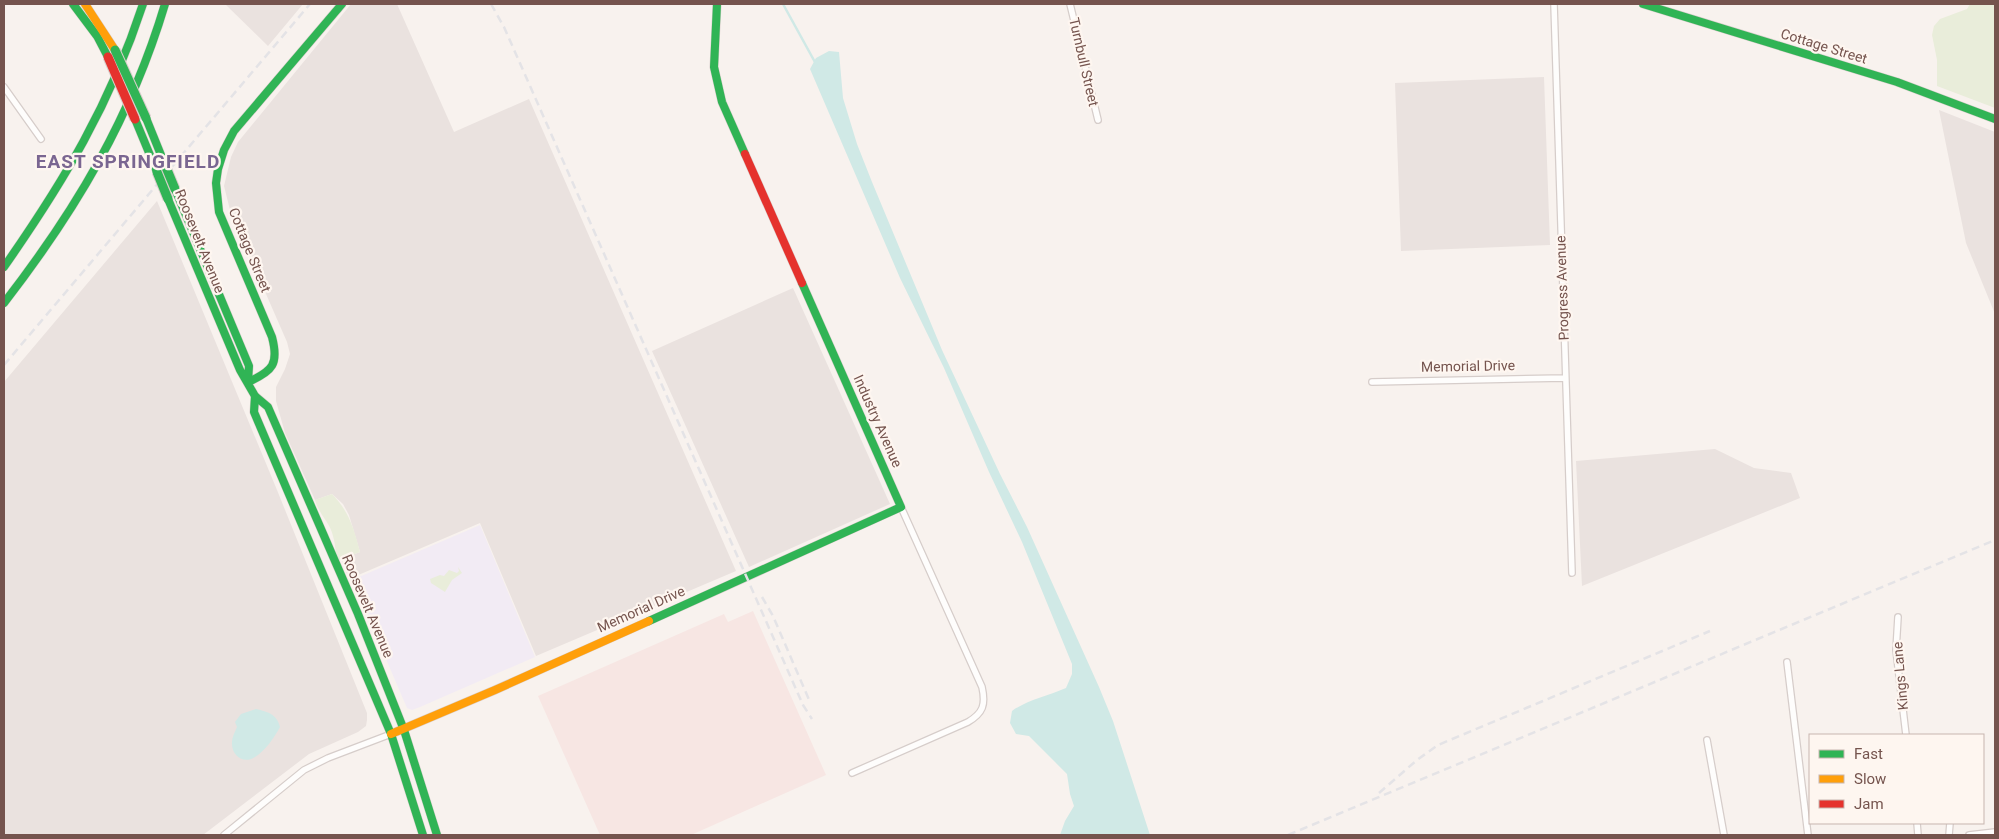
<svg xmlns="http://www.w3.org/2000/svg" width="1999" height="839" viewBox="0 0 1999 839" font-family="Roboto,sans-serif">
	<rect width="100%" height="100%" fill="#f8f2ee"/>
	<path fill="#f7e6e3" d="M753,611L826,775L691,835H600L538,696L724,614L728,622Z"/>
	<path fill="#eae2df" d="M225,4H303L268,46Z
		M351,4H397L454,132L529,99L736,571L536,656L480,523L349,579L341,559L360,552L349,515L343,504L332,494L315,500L285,433L276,401V387L285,369L290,354L287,342L231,214L224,186L231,157L238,142Z
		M1544,77L1550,245L1401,251L1395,83Z
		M1939,110L1995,132V314L1966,243Z
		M157,201L277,490L367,713V720L366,726L358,732L309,754L203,835H4V382Z
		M793,288L890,504L749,567L652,351Z
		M1715,449L1754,468L1791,473L1800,498L1582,586L1576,461Z"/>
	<path fill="#f2ebf4" d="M480,525L535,657L420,707L412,710L407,708L352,580Z"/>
	<path fill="#e9edda" d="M1970,4H1995V108L1937,86V60L1932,35L1934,26L1940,19L1967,9Z
		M332,494C349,511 354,529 360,552L339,560C334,549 336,546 333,536C330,522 319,515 315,500Z
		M458,567L462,573L452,580L445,592L431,583L430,579L440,575L444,576L449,570L457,573L459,571Z"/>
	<path fill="#d0e9e6" d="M829,51L839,52L843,98L857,144L872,182L942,350L1000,474L1027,527L1099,687L1113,721L1150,835H1060L1065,821L1074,806L1070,794L1067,774L1029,736L1016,734L1010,723L1012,711C1027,700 1048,696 1066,688L1072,674V664L1022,542L989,472L944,368L900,278L810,69L816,58Z
		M256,709C268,712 277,714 280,727C274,738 265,751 255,757C243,765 231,755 232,742C232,737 235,732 237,727L235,722L241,714Z"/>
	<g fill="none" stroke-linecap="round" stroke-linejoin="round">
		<path stroke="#d0e9e6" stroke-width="2.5" d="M783,4L816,64"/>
		<defs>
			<path id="street" d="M1070,4L1098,120
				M1554,4L1572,573
				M4,87L41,139
				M1372,382L1565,378
				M1898,617L1896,650L1906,735
				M1787,662L1808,835
				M1707,740L1724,835
				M852,773L968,722C983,713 986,705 982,687L901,507
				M1917,823L1918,835
				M224,835L304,770L328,758L391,734
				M1949,835L1950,823
				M1969,835L1995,832"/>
			<path id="fast" d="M73,4L97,36L108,57
				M717,4L714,67L722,102L745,154
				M1643,4L1897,82L1995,119
				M146,118L163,160
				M135,119L157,172
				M175,189L249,366L248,381
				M168,199L240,370L255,396L268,407L358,614L404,730L437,835
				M4,267C64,181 110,105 143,4
				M4,303C76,210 131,118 165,4
				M248,382C273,371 279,364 272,337L219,212L216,183L218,169L224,150L234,131L342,4
				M255,396L254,412L391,734L423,835
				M649,621L901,507L802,283"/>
			<path id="slow" d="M85,4L115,50
				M391,734L495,690L649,621"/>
			<path id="jam" d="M745,154L802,283"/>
		</defs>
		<use href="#street" stroke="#d6cdca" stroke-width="8"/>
		<use href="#fast" stroke="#d9cecc" stroke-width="9"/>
		<use href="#slow" stroke="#d9cecc" stroke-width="9"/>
		<use href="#jam" stroke="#d9cecc" stroke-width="9"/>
		<use href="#street" stroke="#fefdfc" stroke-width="5.5"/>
		<use href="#fast" stroke="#30b455" stroke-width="8"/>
		<use href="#slow" stroke="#ff9f0a" stroke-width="8"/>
		<use href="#jam" stroke="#e5322d" stroke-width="8"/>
		<path stroke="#e4e3e6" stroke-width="2.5" stroke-dasharray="8 5" stroke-linecap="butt" d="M491,4L504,27L803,705L812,719
			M4,365L310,4
			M762,597L773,616L810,702
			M1379,793L1417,760L1438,745L1710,631
			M1288,835L1995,540"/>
		<defs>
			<path id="fast-bridge" d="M115,50L146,118
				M163,160L175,189
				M157,172L168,199"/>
			<path id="jam-bridge" d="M108,57L135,119"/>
		</defs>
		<use href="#fast-bridge" stroke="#d9cecb" stroke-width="11" stroke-linecap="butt"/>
		<use href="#jam-bridge" stroke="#d9cecb" stroke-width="11" stroke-linecap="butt"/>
		<use href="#fast-bridge" stroke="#30b455" stroke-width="9"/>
		<use href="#jam-bridge" stroke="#e5322d" stroke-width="9"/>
	</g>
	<g text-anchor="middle" stroke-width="4.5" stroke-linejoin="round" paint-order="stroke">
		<g font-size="14" fill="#75544e" stroke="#fef6f0">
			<text transform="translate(1824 46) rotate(17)" y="5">Cottage Street</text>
			<text transform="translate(1084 62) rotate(77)" y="5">Turnbull Street</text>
			<text transform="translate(200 241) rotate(68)" y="5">Roosevelt Avenue</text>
			<text transform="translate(250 250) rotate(68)" y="5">Cottage Street</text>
			<text transform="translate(1562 288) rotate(-92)" y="5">Progress Avenue</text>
			<text transform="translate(1468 366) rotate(-1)" y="5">Memorial Drive</text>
			<text transform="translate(878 421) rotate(66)" y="5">Industry Avenue</text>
			<text transform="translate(368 606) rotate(67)" y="5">Roosevelt Avenue</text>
			<text transform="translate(641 609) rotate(-24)" y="5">Memorial Drive</text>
			<text transform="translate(1900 676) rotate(-95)" y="5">Kings Lane</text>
		</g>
		<g font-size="19" font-weight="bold" letter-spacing="1" fill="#7a6691" stroke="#fef6f0">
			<text x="128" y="168">EAST SPRINGFIELD</text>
		</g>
	</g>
	<rect width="1999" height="839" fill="none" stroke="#75544e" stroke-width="10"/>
	<rect x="1809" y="734" width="175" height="90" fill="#fef6f0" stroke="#c7b5af"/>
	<rect x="1819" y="750" width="25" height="8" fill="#30b455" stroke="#c7b5af"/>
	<text x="1854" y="759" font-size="15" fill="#75544e">Fast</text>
	<rect x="1819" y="775" width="25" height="8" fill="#ff9f0a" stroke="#c7b5af"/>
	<text x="1854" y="784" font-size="15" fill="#75544e">Slow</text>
	<rect x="1819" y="800" width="25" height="8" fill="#e5322d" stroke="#c7b5af"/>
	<text x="1854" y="809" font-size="15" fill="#75544e">Jam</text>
</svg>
